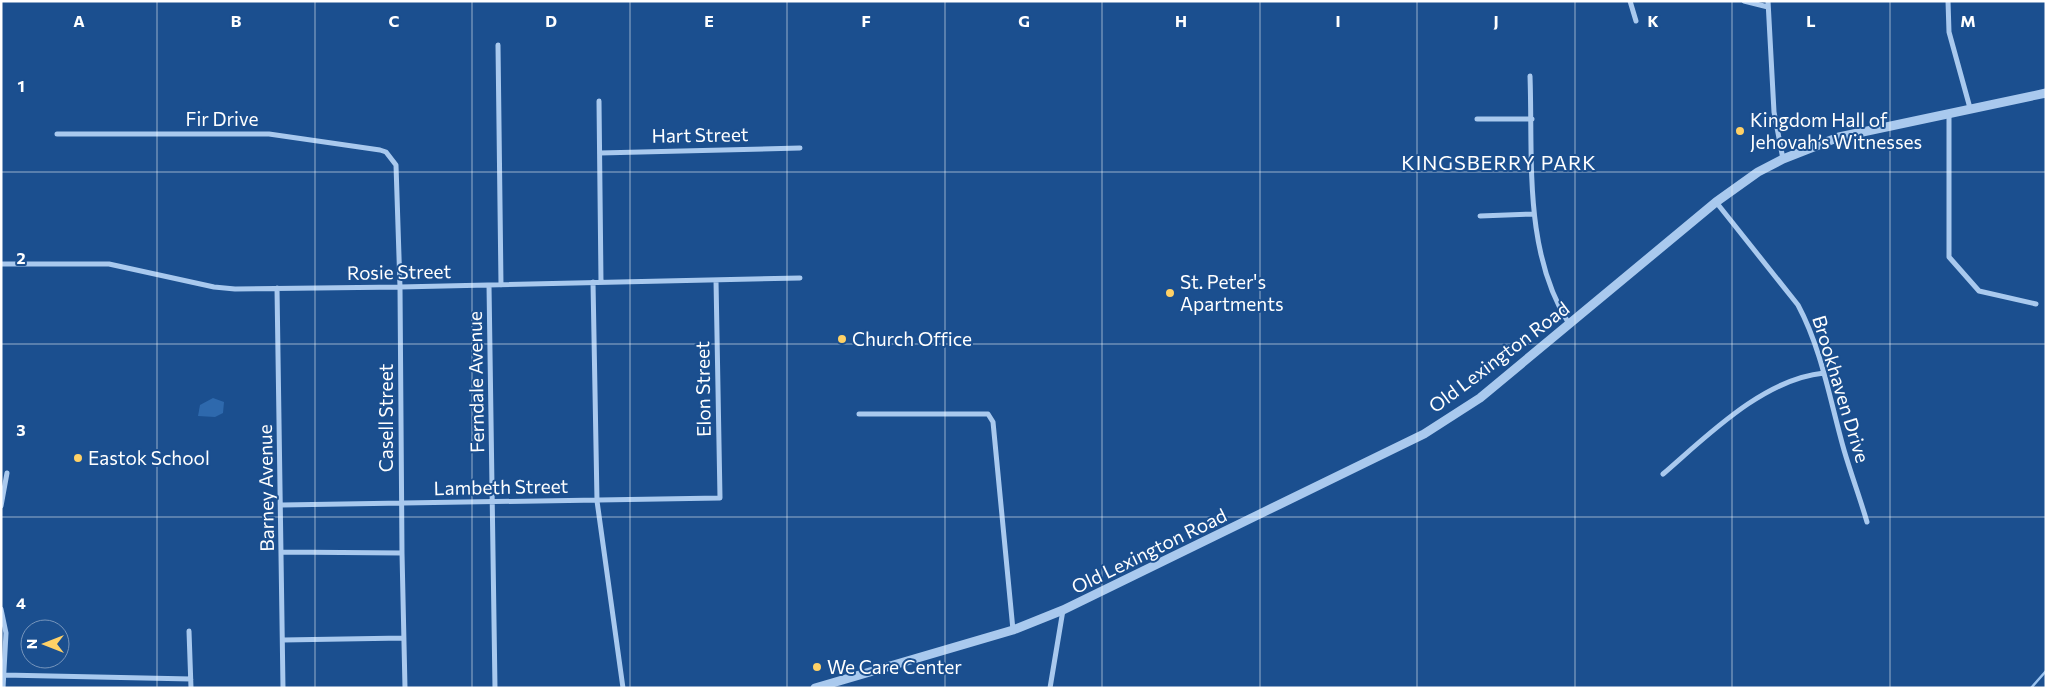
<svg xmlns="http://www.w3.org/2000/svg" width="2047" height="689" viewBox="0 0 2047 689" font-family="Commissioner,sans-serif">
	<rect width="100%" height="100%" fill="#1b4f8f"/>
	<path fill="#2e69ad" d="M213,398L224,402L223,413L215,417L198,416L200,405Z"/>
	<g fill="none" stroke-linecap="round" stroke-linejoin="round">
		<path stroke="#9cc4f0" stroke-width="2.5" d="M2031,688L2046,671"/>
		<path stroke="#a9c9ee" stroke-width="5" d="M1630,1L1636,21
			M1744,1L1768,7
			M1768,1L1774,112L1783,159
			M1948,1L1949,32L1970,108
			M498,45L501,285
			M1530,76C1533,159 1523,251 1569,324
			M599,101L601,282
			M1949,113V257L1979,291L2036,304
			M1477,119H1532
			M57,134H269L380,150L386,152L396,165L400,287L402,553L405,688
			M600,153L800,148
			M1716,202L1798,305C1822,350 1830,401 1844,450C1851,474 1860,498 1867,522
			M1480,216L1534,214
			M1,264H109L214,287L235,289L400,287L800,278
			M593,282L597,501L623,688
			M489,285L495,688
			M277,288L283,688
			M859,414H988L993,422L1013,630
			M1663,474C1707,436 1763,379 1824,373
			M282,505L720,498L716,280
			M1,506L7,473
			M281,552L402,553
			M1,609L6,633L3,688
			M189,631L191,688
			M283,640L404,638
			M4,675L191,679
			M1050,688L1063,610"/>
		<path stroke="#a9c9ee" stroke-width="9" d="M815,688L1013,630L1063,610L1424,434L1480,398L1716,202L1758,172L1783,159L1839,137L2046,93"/>
	</g>
	<path fill="none" stroke="#fff" stroke-width="1" stroke-opacity="0.55" d="M157,1V688M315,1V688M472,1V688M630,1V688M787,1V688M945,1V688M1102,1V688M1260,1V688M1417,1V688M1575,1V688M1732,1V688M1890,1V688M1,172H2046M1,344H2046M1,517H2046"/>
	<g fill="#ffd166" stroke="#1b4f8f" stroke-width="2">
		<circle cx="1740" cy="131" r="5"/>
		<circle cx="1170" cy="293" r="5"/>
		<circle cx="842" cy="339" r="5"/>
		<circle cx="78" cy="458" r="5"/>
		<circle cx="817" cy="667" r="5"/>
	</g>
	<g text-anchor="middle" stroke-width="4" stroke-linejoin="round" paint-order="stroke">
		<g font-size="19" fill="#fff" stroke="#1b4f8f">
			<text x="222" y="126">Fir Drive</text>
			<text transform="translate(700 135) rotate(-1)" y="7">Hart Street</text>
			<text transform="translate(399 272) rotate(-1)" y="7">Rosie Street</text>
			<text transform="translate(1499 357) rotate(-37)" y="7">Old Lexington Road</text>
			<text transform="translate(476 382) rotate(-91)" y="7">Ferndale Avenue</text>
			<text transform="translate(703 389) rotate(-91)" y="7">Elon Street</text>
			<text transform="translate(1841 389) rotate(73)" y="7">Brookhaven Drive</text>
			<text transform="translate(386 418) rotate(-90)" y="7">Casell Street</text>
			<text transform="translate(501 487) rotate(-1)" y="7">Lambeth Street</text>
			<text transform="translate(266 488) rotate(-91)" y="7">Barney Avenue</text>
			<text transform="translate(1149 551) rotate(-26)" y="7">Old Lexington Road</text>
		</g>
		<g font-size="19" fill="#fff" stroke="#1b4f8f" text-anchor="start">
			<text x="1750" y="127">Kingdom Hall of<tspan x="1750" dy="22">Jehovah’s Witnesses</tspan></text>
			<text x="1180" y="289">St. Peter's<tspan x="1180" dy="22">Apartments</tspan></text>
			<text x="852" y="346">Church Office</text>
			<text x="88" y="465">Eastok School</text>
			<text x="827" y="674">We Care Center</text>
		</g>
		<g font-size="20" letter-spacing="1" fill="#fff" stroke="#1b4f8f">
			<text x="1499" y="170">KINGSBERRY PARK</text>
		</g>
	</g>
	<g font-size="16" text-anchor="middle" font-weight="bold" fill="#fff" stroke="#1b4f8f" stroke-width="4" stroke-linejoin="round" paint-order="stroke">
		<text x="79" y="27">A</text>
		<text x="236" y="27">B</text>
		<text x="394" y="27">C</text>
		<text x="551" y="27">D</text>
		<text x="709" y="27">E</text>
		<text x="866" y="27">F</text>
		<text x="1024" y="27">G</text>
		<text x="1181" y="27">H</text>
		<text x="1338" y="27">I</text>
		<text x="1496" y="27">J</text>
		<text x="1653" y="27">K</text>
		<text x="1811" y="27">L</text>
		<text x="1968" y="27">M</text>
		<text x="21" y="92">1</text>
		<text x="21" y="264">2</text>
		<text x="21" y="436">3</text>
		<text x="21" y="609">4</text>
	</g>
	<rect width="2047" height="689" fill="none" stroke="#ffffff" stroke-width="5"/>
	<g transform="translate(45 644) rotate(270)"><circle r="24" fill="#1b4f8f" stroke="#7695bc"/>
	<path d="M0-4L9 19L0 12L-9 19Z" fill="#ffd166"/>
	<text y="-8" font-size="14" font-weight="bold" text-anchor="middle" fill="#ffffff">N</text>
	</g>
</svg>
